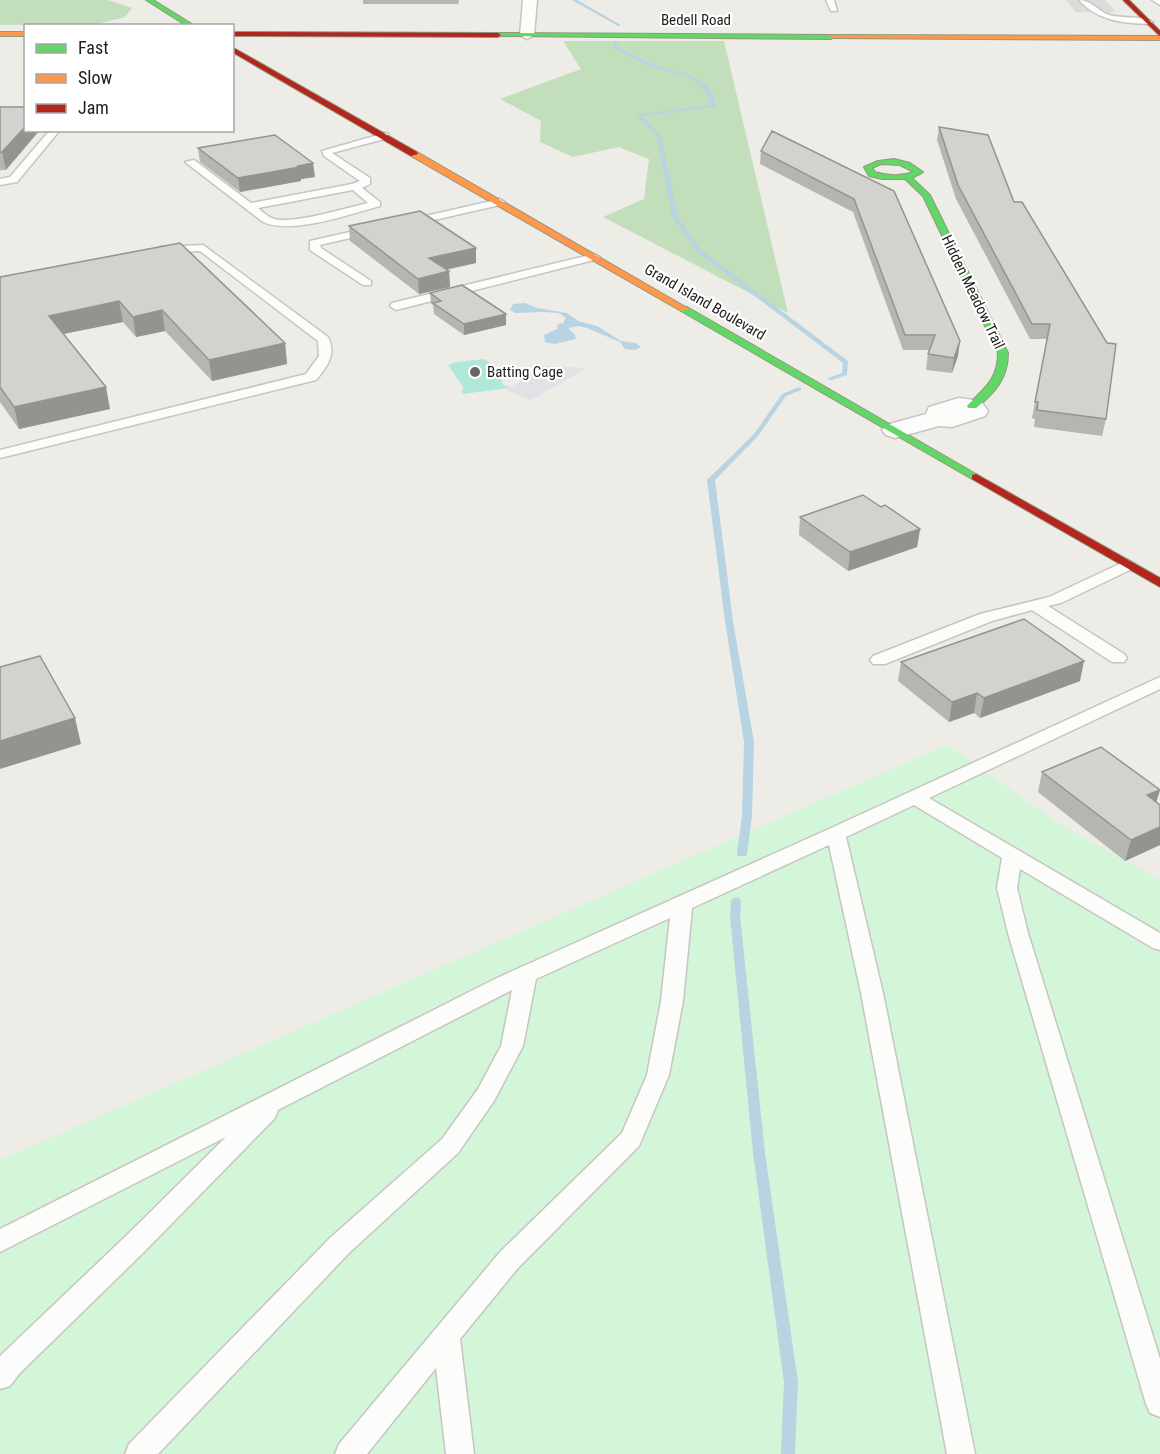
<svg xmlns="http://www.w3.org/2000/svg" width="1160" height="1454" viewBox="0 0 1160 1454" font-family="'Roboto Condensed',sans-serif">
	<rect width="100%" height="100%" fill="#edece7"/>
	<path fill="#c2deba" d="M0,0H108L132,8L125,17L97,24L0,25Z
		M563,41H724L788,313L603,217L644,199L649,159L619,147L573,157L540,142L541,121L500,99L581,69Z"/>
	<path fill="#d3f5d8" d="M947,745L1063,826L1160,880V1454H0V1160Z"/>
	<path fill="#afe8d8" d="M484,359C493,363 501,375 503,385L511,388L462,394L463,387L448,365L456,362Z"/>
	<path fill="#dbdbd9" d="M1066,0H1105L1115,11L1109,13L1076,12Z"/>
	<path fill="#e3e1e6" d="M544,366L587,368L531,400L506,390Z"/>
	<path fill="#b8d4e3" d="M525,303L537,308L567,313L578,321L597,326L621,341L636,343L641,347L635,350L625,349L620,342L587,328L579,326L568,328L575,335L576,339L555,344L545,342L544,335L557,329L558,324L563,323L566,318L559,313L544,312L515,313L510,310L513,304Z"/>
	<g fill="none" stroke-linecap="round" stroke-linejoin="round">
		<path fill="#b8d4e3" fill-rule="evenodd" d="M572,0H577L621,25L618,26Z
			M614,41L617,42V46C628,52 639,58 651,63C677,75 711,71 716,107L642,116L661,136L678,217L701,250L848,361L847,375L832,380H828V378L842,373L843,363L697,252L672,217L657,136L636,115L711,105C700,72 680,76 652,67C639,62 626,54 614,48Z
			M799,387L801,388V390L786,396L758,436L715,480L733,621L754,742L752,816L747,854L746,856H738L737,854L742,816L744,742L725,621L707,480L754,434L782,394Z
			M736,897L740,899L741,901L740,916L765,1153L798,1382L795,1454H781L784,1382L753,1153L730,916L731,901L732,899Z"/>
		<defs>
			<path id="lane" d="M826,0H834L837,11H831Z
				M1079,0C1091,0 1098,11 1109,15C1123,19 1141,15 1153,22L1149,24C1123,23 1098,21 1079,0Z
				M50,130H60L17,182L0,185V179L10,177Z
				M385,133L388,134V138L332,153L370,178V184L362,188L380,202V206C350,214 292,235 263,222L185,162L194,160L251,203L352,184L360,181L324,156L322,151ZM353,190L368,203C346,208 295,224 274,219C268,217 263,212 258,208Z
				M500,199L505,202L504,204L408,226L403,223L408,220Z
				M372,227L377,230L376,232L320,245L321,248L371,281V285H363L310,250V241Z
				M203,245L328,337C337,354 327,367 316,380L0,458V450L306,374L319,356L318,341L200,251L160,253L154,250L160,247Z
				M594,254L600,257L598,259L396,310L390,306L392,303Z
				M1128,560L1136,565L1134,568L1061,603L1048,606L1124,654L1127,658L1124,662H1112L1032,610L992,621L885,664H873L870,660L873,656L980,614L1049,597Z
				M1160,677V689L929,798L1160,933V950L1153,948L1020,869L1017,888L1028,933L1160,1359V1417L1150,1413L1146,1404L1008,933L997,888L1002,858L914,805L846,837L883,993L975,1454H947L861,993L829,845L692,908L683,1001L669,1075L639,1146L518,1268L460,1339L474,1454H446L436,1368L367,1454H335L339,1444L500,1252L622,1133L647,1075L661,1001L670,918L536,979L523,1046L494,1101L458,1153L349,1253L158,1454H125L129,1444L331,1237L442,1139L478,1089L501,1046L512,990L278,1110L275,1118L145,1251L19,1374L10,1386L0,1389V1356L127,1235L226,1137L0,1252V1229L497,978L829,829Z"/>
			<path id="street" d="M523,0H537L534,35L527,39L520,35Z
				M1152,0H1160V5Z
				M959,398L981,401L988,411L985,416L952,427L939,426L895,438L886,435L882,430L886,425L926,414L929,407Z"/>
			<path id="fast" d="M146,0H153L195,26H187Z
				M498,33L831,35L834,37L831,39L496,36Z
				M894,159L910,163L923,172L912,178L930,195L1008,353C1008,378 995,393 976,408H968L967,406C984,388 998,380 998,353L923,196L905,179H882L869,176L864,167L878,161ZM881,164L900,165L914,172C902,176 887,176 875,172L872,168Z
				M681,307H687L981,477L980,479H972L681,311Z"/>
			<path id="slow" d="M0,32H26V36H0Z
				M831,35L1160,36V40L829,38Z
				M411,152H417L689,309L681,311L411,156Z"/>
			<path id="jam" d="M1123,0H1129L1160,31V36Z
				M232,32L498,33L501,35L498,37L232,36Z
				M232,47L417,152L418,154L411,156L232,52Z
				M976,474L1160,578V587L972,479V475Z"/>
		</defs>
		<use href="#lane" stroke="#c5c5c3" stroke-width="3"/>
		<use href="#street" stroke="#c5c5c3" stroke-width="3"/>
		<use href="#fast" stroke="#93987e" stroke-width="2"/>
		<use href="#slow" stroke="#93987e" stroke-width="2"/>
		<use href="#jam" stroke="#93987e" stroke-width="2"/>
		<use href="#lane" fill="#fcfcfb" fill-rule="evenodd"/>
		<use href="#street" fill="#fcfcfb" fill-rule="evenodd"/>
		<use href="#fast" fill="#63d668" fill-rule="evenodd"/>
		<use href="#slow" fill="#ff974d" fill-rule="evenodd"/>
		<use href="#jam" fill="#b3261e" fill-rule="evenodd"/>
	</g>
	<path fill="#b5b5b1" d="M363,0H459L458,4H363Z
		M0,107L6,170H1L0,171Z
		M939,127L1014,202L1106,419L1102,436L1034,427L1035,419L1032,418L1047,339H1030L956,199L937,140Z
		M198,148L315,177L301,179V181L240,192L200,162Z
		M761,151L894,191L958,356L952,373L926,370L928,354L929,350H903L853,212L760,164Z
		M349,226L476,248V263L446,270L449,271L450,287L419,294L350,241Z
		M180,243L285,343L287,364L212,381L165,331L136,337L123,322L63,334L110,409L19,429L0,402V277Z
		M430,293L506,314V325L464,335L434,314L433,305L431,304Z
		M881,507L920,529L917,547L848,571L799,535L800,517Z
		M901,662L1080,681L980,718L974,713L949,722L898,681Z
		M1042,772L1160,805V845L1125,861L1038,792Z"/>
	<path fill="#949390" d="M26,126V130H40L6,170L2,152Z
		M313,163L315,177L301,179V181L240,192L238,178Z
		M476,248V263L429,273V258Z
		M449,271L450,287L419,294L418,279Z
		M119,301L123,322L53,336L49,316Z
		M162,310L165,331L136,337L133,317Z
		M506,314V325L464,335V324Z
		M960,341L958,356L952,373L954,358Z
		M285,343L287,364L212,381L209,360Z
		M106,387L110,409L19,429L14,407Z
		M920,529L917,547L848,571L850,552Z
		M1084,661L1080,681L980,718L984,698Z
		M977,693L974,713L949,722L952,702Z
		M75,718L81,744L0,769V741Z
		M1160,790L1154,810L1147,795Z
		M1160,827V845L1125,861L1131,840Z"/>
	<path fill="#d3d2ce" stroke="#949390" stroke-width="1.5" d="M0,107H26V126L2,152H0Z
		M939,127L988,135L1014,202H1022L1107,343L1116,344L1106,419L1037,410L1038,402H1035L1050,324H1032L958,185Z
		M772,131L894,191L960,341L954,358L928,354L935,335H905L854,199L761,151Z
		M275,135L313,163L298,166L300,167L238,178L198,148Z
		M420,211L476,248L429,258L449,271L418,279L349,226Z
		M180,243L285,343L209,360L162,310L133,317L119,301L49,316L106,387L14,407L0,387V277Z
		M462,285L506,314L464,324L433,303L441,301L430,293Z
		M863,495L881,507L885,505L920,529L850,552L800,517Z
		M1024,619L1084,661L984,698L977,693L952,702L901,662Z
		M40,656L75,718L0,741V667Z
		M1101,747L1160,790L1147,795L1160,805V827L1131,840L1042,772Z"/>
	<circle fill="#666664" stroke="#fff" stroke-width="2" cx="475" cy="372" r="6"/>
	<g text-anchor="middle" stroke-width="4.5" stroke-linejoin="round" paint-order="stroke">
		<g font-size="15" fill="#1e1e1e" stroke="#fff">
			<text x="696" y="25">Bedell Road</text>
			<text transform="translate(973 292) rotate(64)" y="5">Hidden Meadow Trail</text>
			<text transform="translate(705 302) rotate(30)" y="5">Grand Island Boulevard</text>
		</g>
		<g font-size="15" fill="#1e1e1e" stroke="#fff" text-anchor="start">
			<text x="487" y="377">Batting Cage</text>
		</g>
	</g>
	<rect x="24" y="24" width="210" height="108" fill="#ffffff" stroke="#a5a5a5" stroke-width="1.5"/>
	<rect x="36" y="44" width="30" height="9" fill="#63d668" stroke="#a5a5a5" stroke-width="1.5"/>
	<text x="78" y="54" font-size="18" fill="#1e1e1e">Fast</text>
	<rect x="36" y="74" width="30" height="9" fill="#ff974d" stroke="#a5a5a5" stroke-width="1.5"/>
	<text x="78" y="84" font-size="18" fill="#1e1e1e">Slow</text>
	<rect x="36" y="104" width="30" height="9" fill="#b3261e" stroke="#a5a5a5" stroke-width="1.5"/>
	<text x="78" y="114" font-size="18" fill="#1e1e1e">Jam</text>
</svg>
